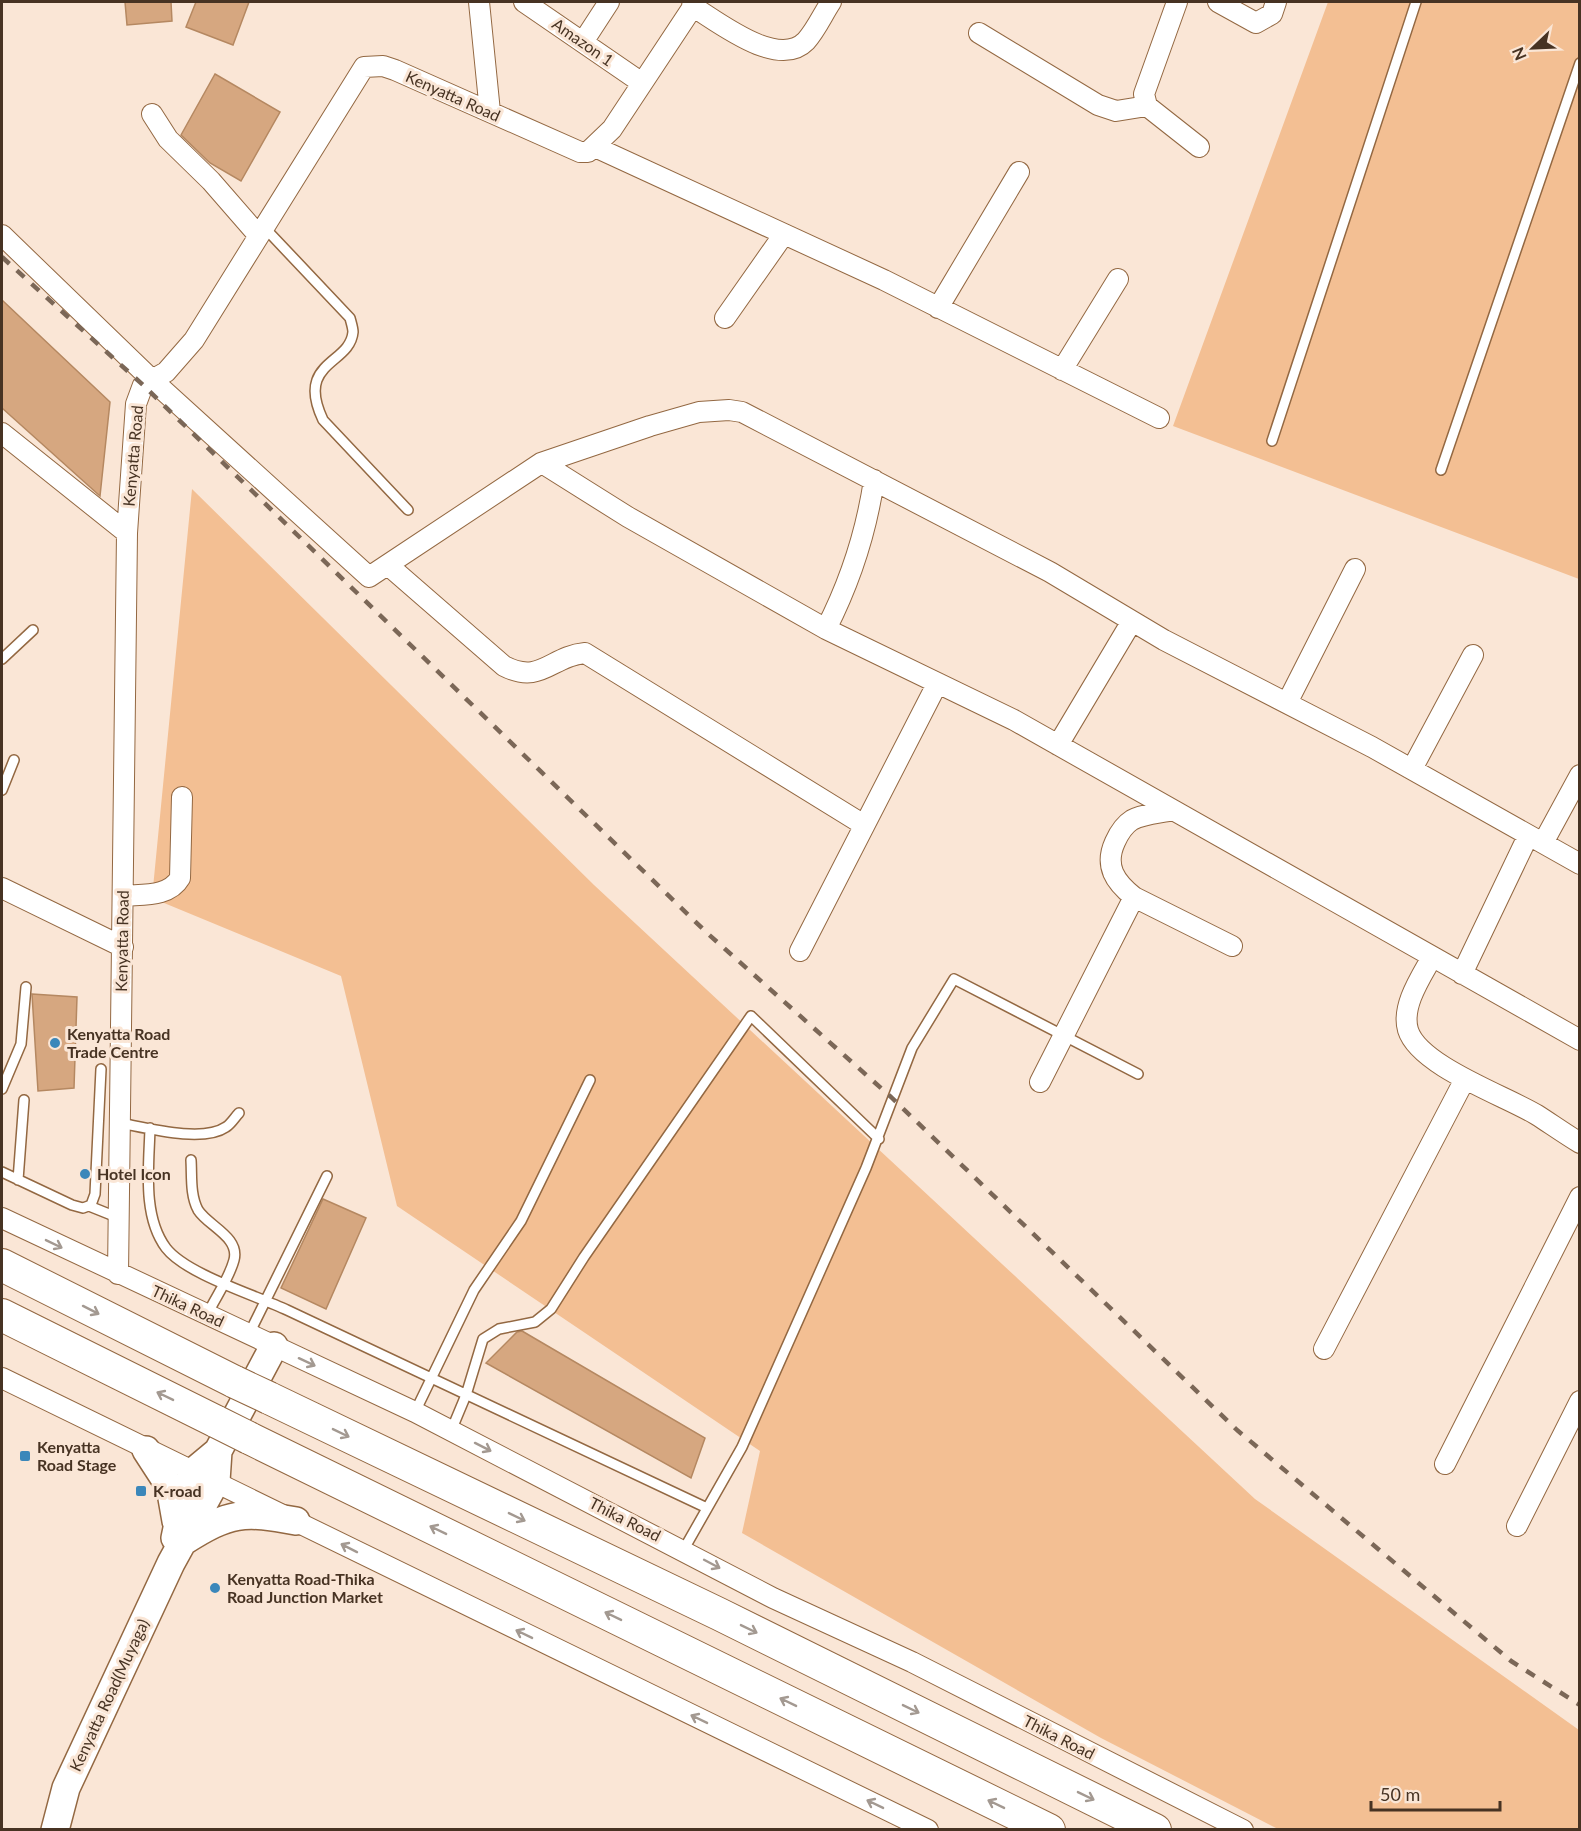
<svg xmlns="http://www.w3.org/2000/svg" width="1581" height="1831" viewBox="0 0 1581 1831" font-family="Lato,sans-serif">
	<rect width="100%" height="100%" fill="#fae6d6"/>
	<path fill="#f3bf93" d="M1328,2H1579V579L1173,426Z
		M192,489L594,885L1255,1499L1579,1730V1829H1278L1101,1738L742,1533L760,1451L397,1206L341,976L152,898Z"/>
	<path fill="#d6a780" stroke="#b58861" stroke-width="1.5" d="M125,2H171L172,21L127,25Z
		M196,2H249L233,45L186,27Z
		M215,74L280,112L241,181L210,163L181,135Z
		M2,300L110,402L100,496L2,408Z
		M32,994L77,997L74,1088L38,1091Z
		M323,1199L366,1218L326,1309L281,1288Z
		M522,1331L705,1438L691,1478L486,1363L517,1332Z"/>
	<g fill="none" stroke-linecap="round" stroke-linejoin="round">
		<defs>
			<path id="service" d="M263,226L350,318C351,322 353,328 353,332C350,365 295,361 323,420L408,510
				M1272,441L1416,2
				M1441,470L1580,63
				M2,659L33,630
				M2,790L14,760
				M2,1089L21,1044L26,987
				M120,1123C147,1128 203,1143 226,1127C231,1124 235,1117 239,1113
				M150,1128C149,1166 142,1216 166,1248C186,1274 255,1295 287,1310C427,1376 567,1442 707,1508
				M191,1160C192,1176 190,1195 198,1210C208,1226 240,1237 234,1260C229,1279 215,1298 207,1315
				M2,1172L72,1205L83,1208L91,1205L95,1194L101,1069
				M18,1180L24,1100
				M89,1206L119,1218
				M249,1334L327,1176
				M415,1412L474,1290L521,1221L590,1080
				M451,1431L466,1395L483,1339L499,1329L535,1322L551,1309L584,1257L751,1016L879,1139
				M684,1549L742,1447L866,1168L912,1048L954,979L1138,1074"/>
			<path id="minor" d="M479,2L490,112
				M524,2L642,83
				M1177,2L1144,94L1147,106L1199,147
				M1218,2L1256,23L1272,14L1276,2
				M692,6C717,21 778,70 806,41C816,30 823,14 831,2
				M979,33L1098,105L1116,111L1147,106
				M583,42L609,2
				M152,114L168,139L211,181L258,235
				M595,147L884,280L1159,418
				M2,235L152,380L369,577L541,463L650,426L699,412L729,410L742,412L1050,572L1164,640L1372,747L1580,864
				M938,308L1019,172
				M725,318L784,234
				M1062,370L1118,279
				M2,433L127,533
				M542,463L628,517L826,629L1014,720L1580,1040
				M389,566L504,666C541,685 551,656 585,653L864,825
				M826,629C851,580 866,534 874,480
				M1287,703L1355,569
				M1058,745L1132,621
				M1412,769L1473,655
				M1173,810C1160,813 1143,814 1132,820C1124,825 1119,833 1115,842C1104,866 1115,882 1134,897L1232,946
				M1543,843L1580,775
				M2,888L123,947
				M123,896C143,894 169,897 180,878L182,797
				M800,951L937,684
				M1432,957C1421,977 1401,1006 1408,1030C1419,1066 1506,1096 1537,1115C1551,1124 1565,1134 1580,1143
				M1462,974L1528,836
				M1040,1082L1134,897
				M2,1218L415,1412L773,1598L912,1662L1243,1830
				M118,1274L127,533L136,404L143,385L166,372L194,340L364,67L383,66L395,70L580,152H588L612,129L696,2
				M1324,1349L1465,1079
				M2,1378L928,1830
				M1445,1464L1580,1197
				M1517,1526L1580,1401"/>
			<path id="secondary" d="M146,1450L170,1487L176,1521
				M175,1538L183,1500L194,1471L218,1451L274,1346
				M184,1541C230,1512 243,1511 296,1521
				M55,1830L66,1788L171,1563L216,1481L218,1451"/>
			<path id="trunk" d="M2,1265L235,1382
				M2,1315L217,1422
				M269,1398L719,1614L1155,1830
				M249,1438L1049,1830"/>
		</defs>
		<use href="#service" stroke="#936842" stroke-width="12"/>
		<use href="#minor" stroke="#936842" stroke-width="22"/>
		<use href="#secondary" stroke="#936842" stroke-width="30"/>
		<use href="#trunk" stroke="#936842" stroke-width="34"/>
		<use href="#service" stroke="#fff" stroke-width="9"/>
		<use href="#minor" stroke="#fff" stroke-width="20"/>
		<use href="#secondary" stroke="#fff" stroke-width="27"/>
		<use href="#trunk" stroke="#fff" stroke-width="32"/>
		<path stroke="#7b6757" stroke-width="4.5" stroke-dasharray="10 10" stroke-linecap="butt" d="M2,257L143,385L706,932L891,1097L1237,1430L1511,1661L1580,1705"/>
		<defs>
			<path id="trunk-bridge" d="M235,1382L269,1398
				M217,1422L249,1438"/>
		</defs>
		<use href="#trunk-bridge" stroke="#936842" stroke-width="34" stroke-linecap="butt"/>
		<use href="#trunk-bridge" stroke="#fff" stroke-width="32"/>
	</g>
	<defs><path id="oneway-shaft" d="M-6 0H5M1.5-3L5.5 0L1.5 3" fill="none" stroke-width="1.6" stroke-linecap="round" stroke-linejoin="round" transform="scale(1.5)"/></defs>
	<g stroke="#a39991">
		<use href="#oneway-shaft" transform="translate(54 1244) rotate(26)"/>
		<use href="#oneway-shaft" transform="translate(91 1310) rotate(27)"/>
		<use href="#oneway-shaft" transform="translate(307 1362) rotate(25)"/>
		<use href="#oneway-shaft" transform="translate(165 1396) rotate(-154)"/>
		<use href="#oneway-shaft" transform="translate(341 1433) rotate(26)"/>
		<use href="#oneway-shaft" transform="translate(483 1447) rotate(27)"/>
		<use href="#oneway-shaft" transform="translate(517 1517) rotate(26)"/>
		<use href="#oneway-shaft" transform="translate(438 1530) rotate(-154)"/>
		<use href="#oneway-shaft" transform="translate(349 1548) rotate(-153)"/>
		<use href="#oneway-shaft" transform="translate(712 1564) rotate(28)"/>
		<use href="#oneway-shaft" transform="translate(613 1616) rotate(-154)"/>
		<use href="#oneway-shaft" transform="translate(749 1629) rotate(26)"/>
		<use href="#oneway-shaft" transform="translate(524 1634) rotate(-154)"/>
		<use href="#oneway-shaft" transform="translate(788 1702) rotate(-154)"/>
		<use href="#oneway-shaft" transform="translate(911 1709) rotate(26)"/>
		<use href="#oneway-shaft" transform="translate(699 1719) rotate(-154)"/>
		<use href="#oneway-shaft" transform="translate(1086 1796) rotate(26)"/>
		<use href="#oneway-shaft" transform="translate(875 1804) rotate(-154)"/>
		<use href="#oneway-shaft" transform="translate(996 1804) rotate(-154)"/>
	</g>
	<g fill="#3b87ba" stroke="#fae6d6" stroke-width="2">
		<circle cx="55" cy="1043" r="6"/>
		<circle cx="85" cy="1174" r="6"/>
		<rect x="19" y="1450" width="12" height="12" rx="3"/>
		<rect x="135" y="1485" width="12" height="12" rx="3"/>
		<circle cx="215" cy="1588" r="6"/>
	</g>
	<g text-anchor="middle" stroke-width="6" stroke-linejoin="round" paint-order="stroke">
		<g font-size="16" fill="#473323" stroke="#fae6d6">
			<text transform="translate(583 42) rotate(35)" y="6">Amazon 1</text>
			<text transform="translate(453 96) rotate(24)" y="6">Kenyatta Road</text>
			<text transform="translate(133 456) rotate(-85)" y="6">Kenyatta Road</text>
			<text transform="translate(122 941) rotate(-89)" y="6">Kenyatta Road</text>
			<text transform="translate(188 1306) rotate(25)" y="6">Thika Road</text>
			<text transform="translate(625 1519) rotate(27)" y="6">Thika Road</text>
			<text transform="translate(109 1695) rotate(-65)" y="6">Kenyatta Road(Muyaga)</text>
			<text transform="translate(1059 1737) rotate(27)" y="6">Thika Road</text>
		</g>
		<g font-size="16" font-weight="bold" fill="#473323" stroke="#fae6d6" text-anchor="start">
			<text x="67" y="1040">Kenyatta Road<tspan x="67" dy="18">Trade Centre</tspan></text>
			<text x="97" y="1180">Hotel Icon</text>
			<text x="37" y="1453">Kenyatta<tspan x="37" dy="18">Road Stage</tspan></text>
			<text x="153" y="1497">K-road</text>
			<text x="227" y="1585">Kenyatta Road-Thika<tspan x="227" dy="18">Road Junction Market</tspan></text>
		</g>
	</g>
	<rect width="1581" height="1831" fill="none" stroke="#473323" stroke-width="6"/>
	<g transform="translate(1533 48) rotate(247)" stroke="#fae6d6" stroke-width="4.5" paint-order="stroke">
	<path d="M0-4.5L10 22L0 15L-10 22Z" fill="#473323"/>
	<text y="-9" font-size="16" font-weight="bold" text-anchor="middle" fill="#473323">N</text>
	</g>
	<path d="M1371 1801v9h129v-9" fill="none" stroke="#473323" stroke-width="3"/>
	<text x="1380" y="1801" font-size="18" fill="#473323" stroke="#fae6d6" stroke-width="4.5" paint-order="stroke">50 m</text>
</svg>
